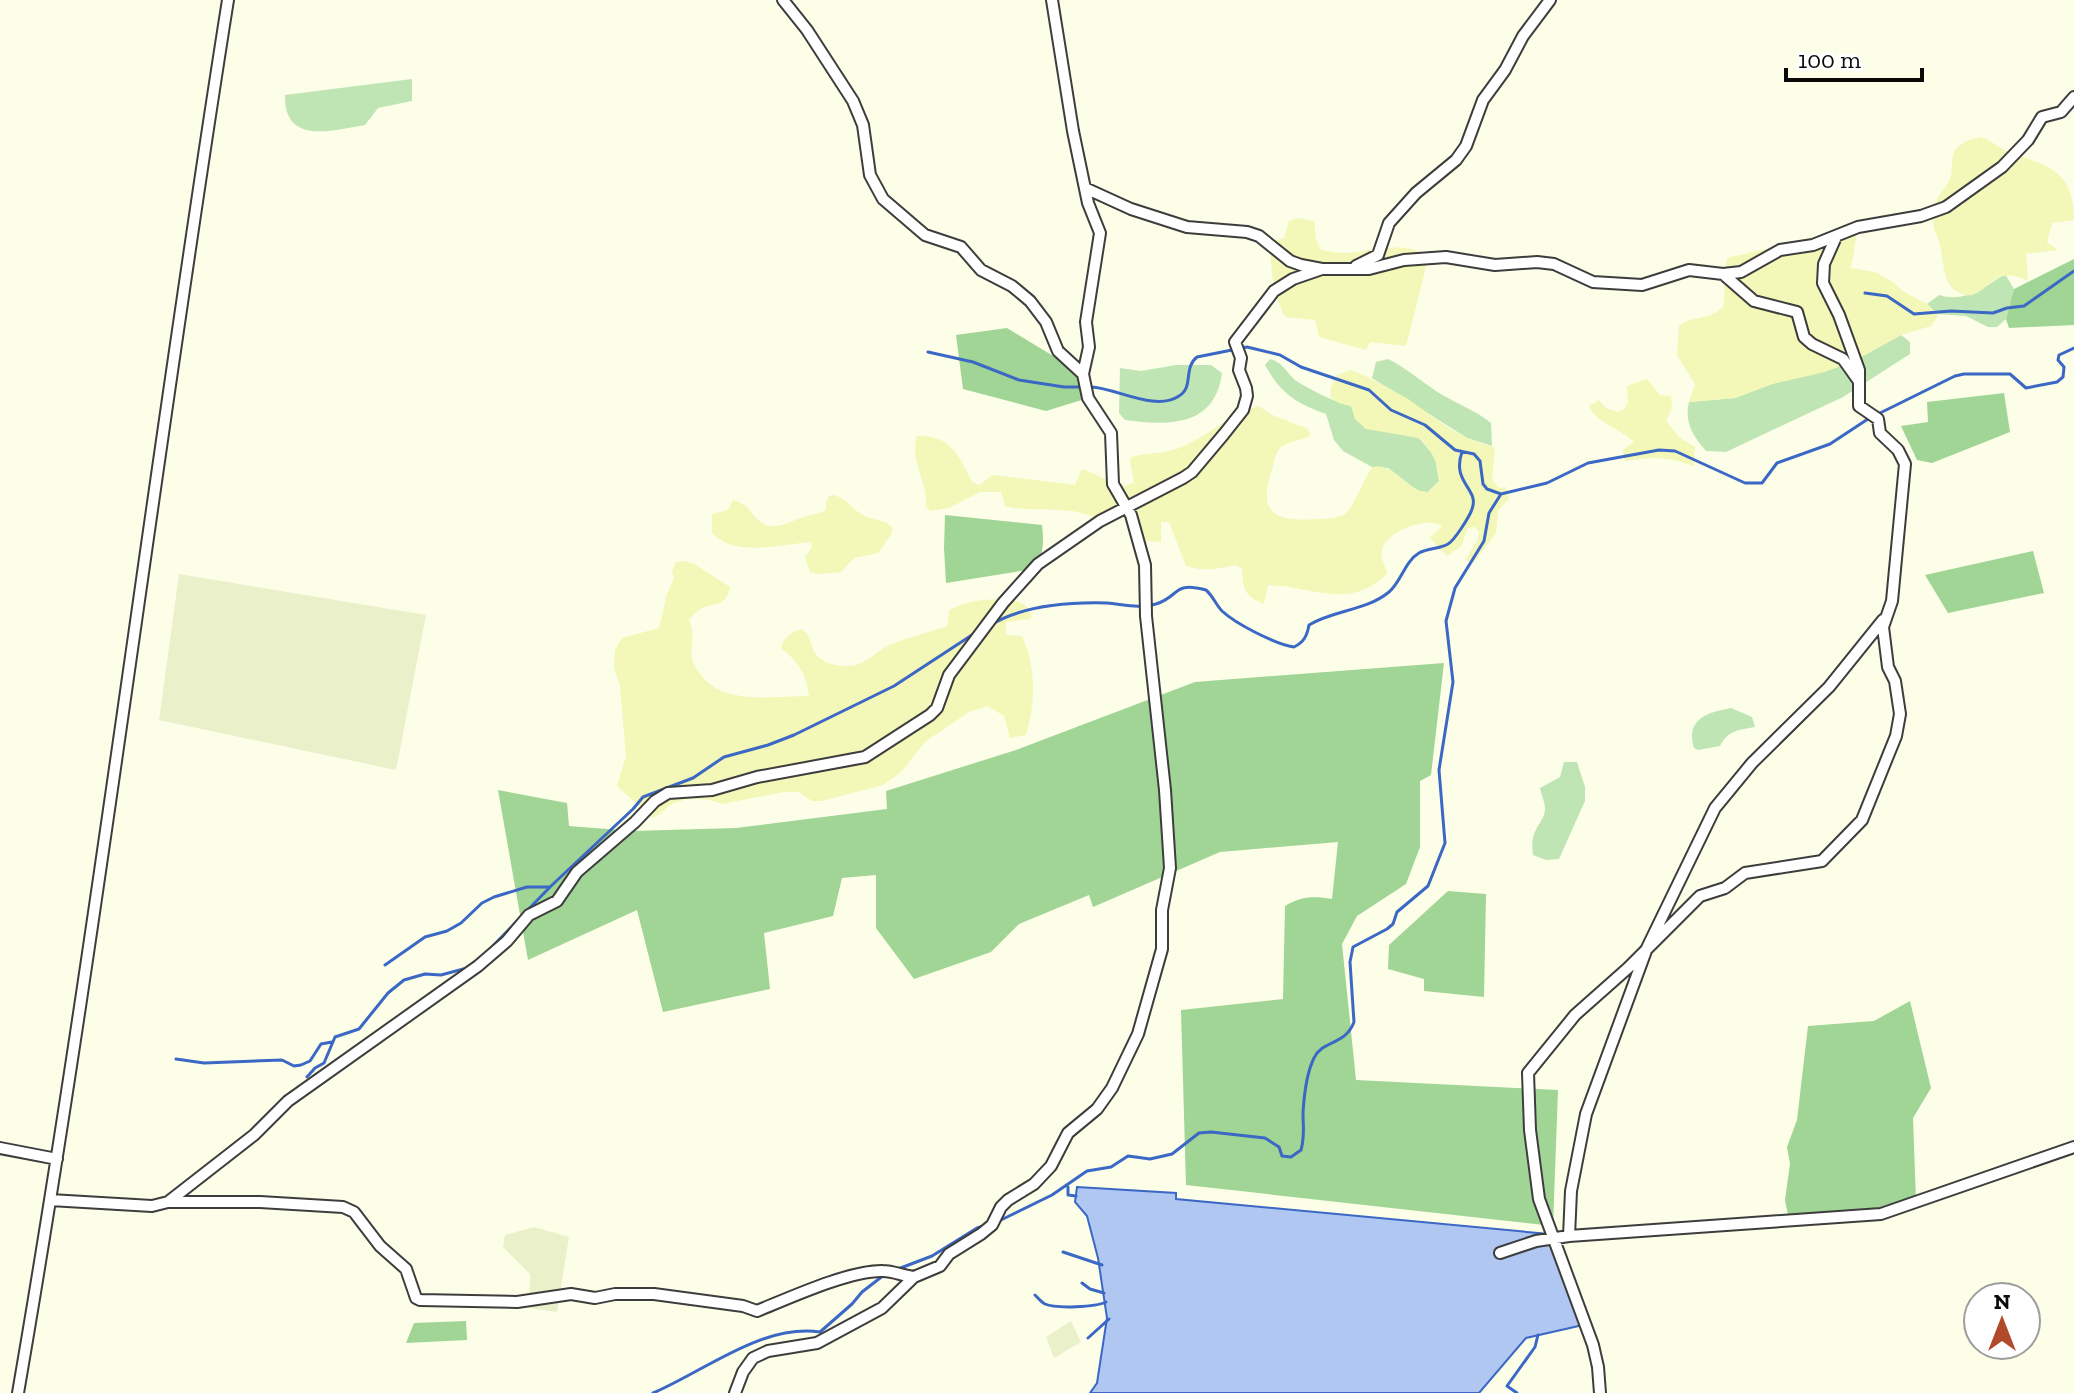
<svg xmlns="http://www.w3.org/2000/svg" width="2074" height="1393" viewBox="0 0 2074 1393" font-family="'Zilla Slab',serif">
	<rect width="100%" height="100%" fill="#fcfee8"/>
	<path fill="#eaf1ca" d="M179,574L426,615L396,770L159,720Z
		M534,1227L569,1237L557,1312L529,1308L530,1274L503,1247L505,1235Z
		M1071,1321L1081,1342L1054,1358L1046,1337Z"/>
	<path fill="#c0e5b5" d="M412,79V101L378,108L365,125C332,130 284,146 285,95Z
		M2005,274L2014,289L2006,319L1997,327H1988L1966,316L1937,314L1927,304L1939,295C1965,303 1983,288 2005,274Z
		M1901,335L1910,342V354L1843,397L1726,452L1706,451C1693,436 1684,422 1689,402L1735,398L1772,384L1854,361Z
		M1270,359C1285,363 1287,375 1298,382C1313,391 1334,402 1351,406L1355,411L1407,436L1419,438L1435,457L1439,481L1428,492L1418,491L1388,468L1372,467L1343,451L1334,440L1326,414C1296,403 1281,394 1265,365Z
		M1388,359C1406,368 1420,380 1436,391C1454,403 1474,409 1491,423L1492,446L1467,438L1372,378L1376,362Z
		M1176,365H1211L1222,373C1215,427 1169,426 1125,420L1119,413L1120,368L1141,371Z
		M1731,708L1752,717L1755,727C1739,730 1728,730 1720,746L1698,750L1694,748C1685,719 1708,712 1731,708Z
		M1564,762H1577L1585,787V801L1559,859L1546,860L1533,855C1529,827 1544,825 1545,809C1545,802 1541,794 1540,788L1560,777Z"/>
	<path fill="#a0d595" d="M2074,259V325L2009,328L2006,319L2014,289Z
		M1007,328L1083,374L1088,398L1046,411L963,389L956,335Z
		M2004,393L2010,432L1932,463L1917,460L1901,426L1928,422L1927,402Z
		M945,515L1042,525C1044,541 1044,557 1033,569L946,583L944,548Z
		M2033,551L2044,593L1948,613L1925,575Z
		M1444,663L1431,775L1420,781V847L1406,884L1357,916L1342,944L1356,1080L1558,1090L1553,1226L1186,1185L1181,1010L1283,999L1285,906C1301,896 1314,896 1332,899L1338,842L1220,852L1093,907L1089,895L1019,924L991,952L914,979L876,928V875L842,878L833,916L764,933L770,989L663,1012L637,910L528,960L498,790L567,803L569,826L633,831L736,828L887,809L886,791L1016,750L1195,682Z
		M1448,891L1486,894L1484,997L1424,991V979L1388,969L1389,945Z
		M1910,1001L1931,1088L1913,1118L1916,1201L1881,1214L1789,1220L1785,1200L1790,1164L1787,1147L1797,1120L1808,1026L1874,1021Z
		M466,1321L467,1340L406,1343L414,1323Z"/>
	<path fill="#f3f7b7" d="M1980,137C1991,140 1999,148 2009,152C2049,166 2074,171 2074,220L2052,223L2047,242L2058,250L2026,254L2028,281C1988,259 1985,310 1956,291C1942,281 1944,260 1940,245C1939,239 1935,234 1934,228C1932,221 1934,210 1936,203C1938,193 1948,187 1951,176C1953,166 1950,154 1958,147C1963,141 1973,139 1980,137Z
		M1298,218L1314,221L1316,239L1321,250C1330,252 1339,253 1347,253C1369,252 1411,238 1428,259L1406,346L1370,342L1366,350L1319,337L1315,320L1285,317L1274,291L1269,243L1284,238L1289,221Z
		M1858,227L1851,268L1875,272L1893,282L1904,292L1927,304L1938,316L1931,326L1901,335L1854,361L1825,372L1772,384L1735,398L1689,402L1695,384L1677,355L1679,326C1696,314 1705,322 1723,307C1726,290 1723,275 1727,258Z
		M1351,370C1371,378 1389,388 1408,399C1434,417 1460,440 1492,446L1495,451L1492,480L1499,488L1506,487L1509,499L1498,511L1496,533L1474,562L1465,560L1477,541L1479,532L1475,527L1468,528L1461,546L1447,556L1430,538L1442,526C1427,516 1387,531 1382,549C1379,558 1386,566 1387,574C1349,611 1311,586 1268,585L1264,604C1244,596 1243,589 1242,568L1235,565C1218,569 1204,572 1186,566L1169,522H1161V542L1139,540L1125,507L1100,521C1072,503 1036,514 1005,506L1001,492H980L949,508L930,511L926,506C929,485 909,461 917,436C950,435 959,455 972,482L979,485L993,475L1075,485L1082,469C1097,474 1110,483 1126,486L1134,482L1130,462L1131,457C1150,452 1169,454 1186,445C1212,433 1231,414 1259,406L1270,414L1308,429L1310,436C1301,440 1288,442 1281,447C1275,452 1274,463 1272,470C1256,516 1278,522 1319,519C1328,518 1342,519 1348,511C1355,503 1364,479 1372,467C1395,462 1405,491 1428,492L1439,481C1439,463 1432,451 1419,438L1366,429L1355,419L1351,406L1339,403L1330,397L1331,387L1337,375Z
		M1647,379L1660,395L1671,396L1672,408L1666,421L1680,438L1695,447L1694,466C1666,456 1654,457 1625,461L1623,450L1634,442C1619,427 1598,425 1589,406L1599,400L1606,408L1618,412L1624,409L1628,403L1627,386Z
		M834,495C844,498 852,508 861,514C871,521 884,518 892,527V533L878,553L854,558L841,572L818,574L810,572L805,557L812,547L811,542C781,544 736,558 712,533V514L728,510L733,500C747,503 749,511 758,520C774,534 791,520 807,516C814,514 819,514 826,510V502L829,496Z
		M685,561L696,565L730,587C725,610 714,600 699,610C695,612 692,617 689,620C697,638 688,650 693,662C713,708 768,696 809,696C807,675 798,661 781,648C784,637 791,632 802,629C813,636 809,651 821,659C830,666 845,667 856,665C869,661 877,651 888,646C908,637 928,633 947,626L949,611C961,600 1004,596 1019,602C1026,604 1029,610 1032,616L1030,619L1006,622V635L1022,636C1036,667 1036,702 1026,735L1010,738L1004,716L988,706L969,712L926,741L901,772L883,785L822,801H812L799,792H784L722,804C708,798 688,797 674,803C666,807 660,815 652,818L617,786L626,756L620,686L614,668L615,650L622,638L659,628L667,594L674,578L672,571L676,562Z"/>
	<path fill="#b0c7f2" stroke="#3b67c5" stroke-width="2" d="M1077,1187L1176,1193V1199L1549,1234L1583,1325L1526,1338L1479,1393H1090L1097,1383L1107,1318L1098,1258L1087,1216L1075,1202Z"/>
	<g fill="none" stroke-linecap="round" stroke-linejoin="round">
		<path stroke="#3b67c5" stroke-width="3" d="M1865,293L1887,296L1914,314L1951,311L1993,313L2007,308L2024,306L2074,271
			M928,352L973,362L1019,380L1064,387H1083
			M1091,387C1117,388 1155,412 1179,396C1194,387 1183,368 1197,357L1247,347L1280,355L1301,367L1369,390L1391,410L1425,425L1455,450L1474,454L1480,461L1483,484L1487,489L1501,494L1547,483L1588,463L1659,450L1675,451L1745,483H1762L1777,463L1830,444L1871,417
			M1878,414L1955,376L1964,374H2010L2026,388L2057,382L2063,377L2064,367L2058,360L2059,355L2074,348
			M992,624C1025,605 1069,602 1107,603C1122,604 1140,609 1156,604C1181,596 1172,581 1206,590C1213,596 1216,605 1222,611C1236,624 1275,644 1294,647C1304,642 1307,636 1309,625C1333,610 1366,611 1389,592C1401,582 1405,561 1419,553C1428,548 1440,549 1448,544C1454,541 1470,516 1472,509C1480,489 1451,483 1462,452
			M488,951L551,886L633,809L643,797L693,778L724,757L768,745L794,735L894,686L975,633
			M385,965L425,937L447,931L461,923L482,903L494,897L527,887H550
			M176,1059L204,1063L282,1060L294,1066L301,1065L310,1061L321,1044L332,1042
			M307,1077L315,1068L324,1063L335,1037L359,1029L388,993L404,980L425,974L441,975L467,968
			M1068,1187V1195L1076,1196
			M999,1221L1052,1195L1087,1171L1111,1167L1128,1156L1150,1159L1172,1154L1199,1133L1211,1132L1265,1138L1279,1147L1282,1156L1291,1157L1301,1150C1305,1136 1303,1127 1303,1113C1304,1096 1306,1074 1314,1058C1322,1040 1345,1046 1354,1022L1350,962L1353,947L1387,929L1393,924L1397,912L1428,886L1445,843L1439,770L1453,682L1446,621L1455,588L1484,541L1489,513L1501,494
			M1063,1252L1102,1265
			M898,1269L932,1256L977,1228L984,1226
			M1082,1283L1090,1289L1104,1293
			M1035,1295C1038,1298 1041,1302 1045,1304C1056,1309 1096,1307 1106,1302
			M1088,1338L1109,1319
			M653,1393C705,1371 761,1324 820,1332L852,1304L862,1292L884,1275
			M1517,1393L1507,1386L1535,1347L1538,1335"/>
		<defs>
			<path id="minor" d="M783,0L807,30L853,101L863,125L870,175L883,199L925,235L961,247L981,270L1012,286L1030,301L1046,322L1058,351L1083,374
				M1085,188L1131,209L1187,227L1247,232L1259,236L1290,261L1301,265L1322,269H1369L1404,260L1446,257L1495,265L1537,262L1554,264L1593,282L1642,285L1689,270L1723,274L1741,272L1780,250L1813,245L1858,227L1921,216L1946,207L2002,167L2028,140L2042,117L2061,112L2074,97
				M1356,266L1378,255L1389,223L1416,193L1456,160L1466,146L1483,100L1505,70L1523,36L1550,0
				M1723,274L1754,301L1797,312L1804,337L1812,344L1843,359L1858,380
				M1883,620L1829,687L1752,763L1715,808L1647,948L1586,1114L1571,1191L1569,1236L1881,1214L2074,1147
				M0,1148L57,1159
				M50,1200L152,1206L168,1202L254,1135L288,1101L478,966L507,941L529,915L557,901L577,872L635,822L655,801L668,793L712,790L757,777L865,757L930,715L937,708L949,675L1003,603L1038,564L1100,521L1183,478L1192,472L1224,434L1243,410L1247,396L1246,388L1239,370L1241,358L1235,342L1274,291L1293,279L1322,269
				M168,1202H260L343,1207L354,1212L380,1246L406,1269L416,1298L420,1300L517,1302L571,1294L595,1298L615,1294H654L743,1306L757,1311C789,1298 850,1270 883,1271C893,1271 904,1276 914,1277
				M1500,1253L1536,1241L1569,1236
				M18,1393C98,930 154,464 228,0
				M735,1393L743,1372L753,1358L768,1351L817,1343L882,1308L914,1277L940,1266L949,1254L981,1234L992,1225L1001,1207L1008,1200L1034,1184L1051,1166L1068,1133L1097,1109L1112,1088L1138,1034L1162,949V910L1170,868L1165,790L1146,616L1145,565L1131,515L1113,484L1111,433L1088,398L1083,374L1089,347L1086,322L1100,233L1088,203L1073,131L1052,0
				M1600,1393L1598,1367L1593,1345L1539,1199L1530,1130L1528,1073L1575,1015L1628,968L1700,896L1725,888L1745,873L1822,861L1862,820L1896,736L1900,714L1895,681L1888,667L1883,627L1892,601L1905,464L1898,450L1880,433L1878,419L1859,406V370L1839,315L1823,283L1824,264L1836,237"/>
		</defs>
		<use href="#minor" stroke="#3d3d3d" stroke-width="14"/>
		<use href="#minor" stroke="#fff" stroke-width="10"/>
	</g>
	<g transform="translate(2002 1321)"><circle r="38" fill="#ffffff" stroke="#9d9d9d" stroke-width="2"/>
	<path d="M0-6L14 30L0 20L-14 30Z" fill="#b14a2b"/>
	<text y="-12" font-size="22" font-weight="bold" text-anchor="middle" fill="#0a0a0a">N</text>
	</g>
	<path d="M1786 68v12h136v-12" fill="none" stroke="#0a0a0a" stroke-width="4"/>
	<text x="1798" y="68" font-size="24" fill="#0a0a0a" stroke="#ffffff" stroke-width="6" paint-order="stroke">100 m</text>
</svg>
